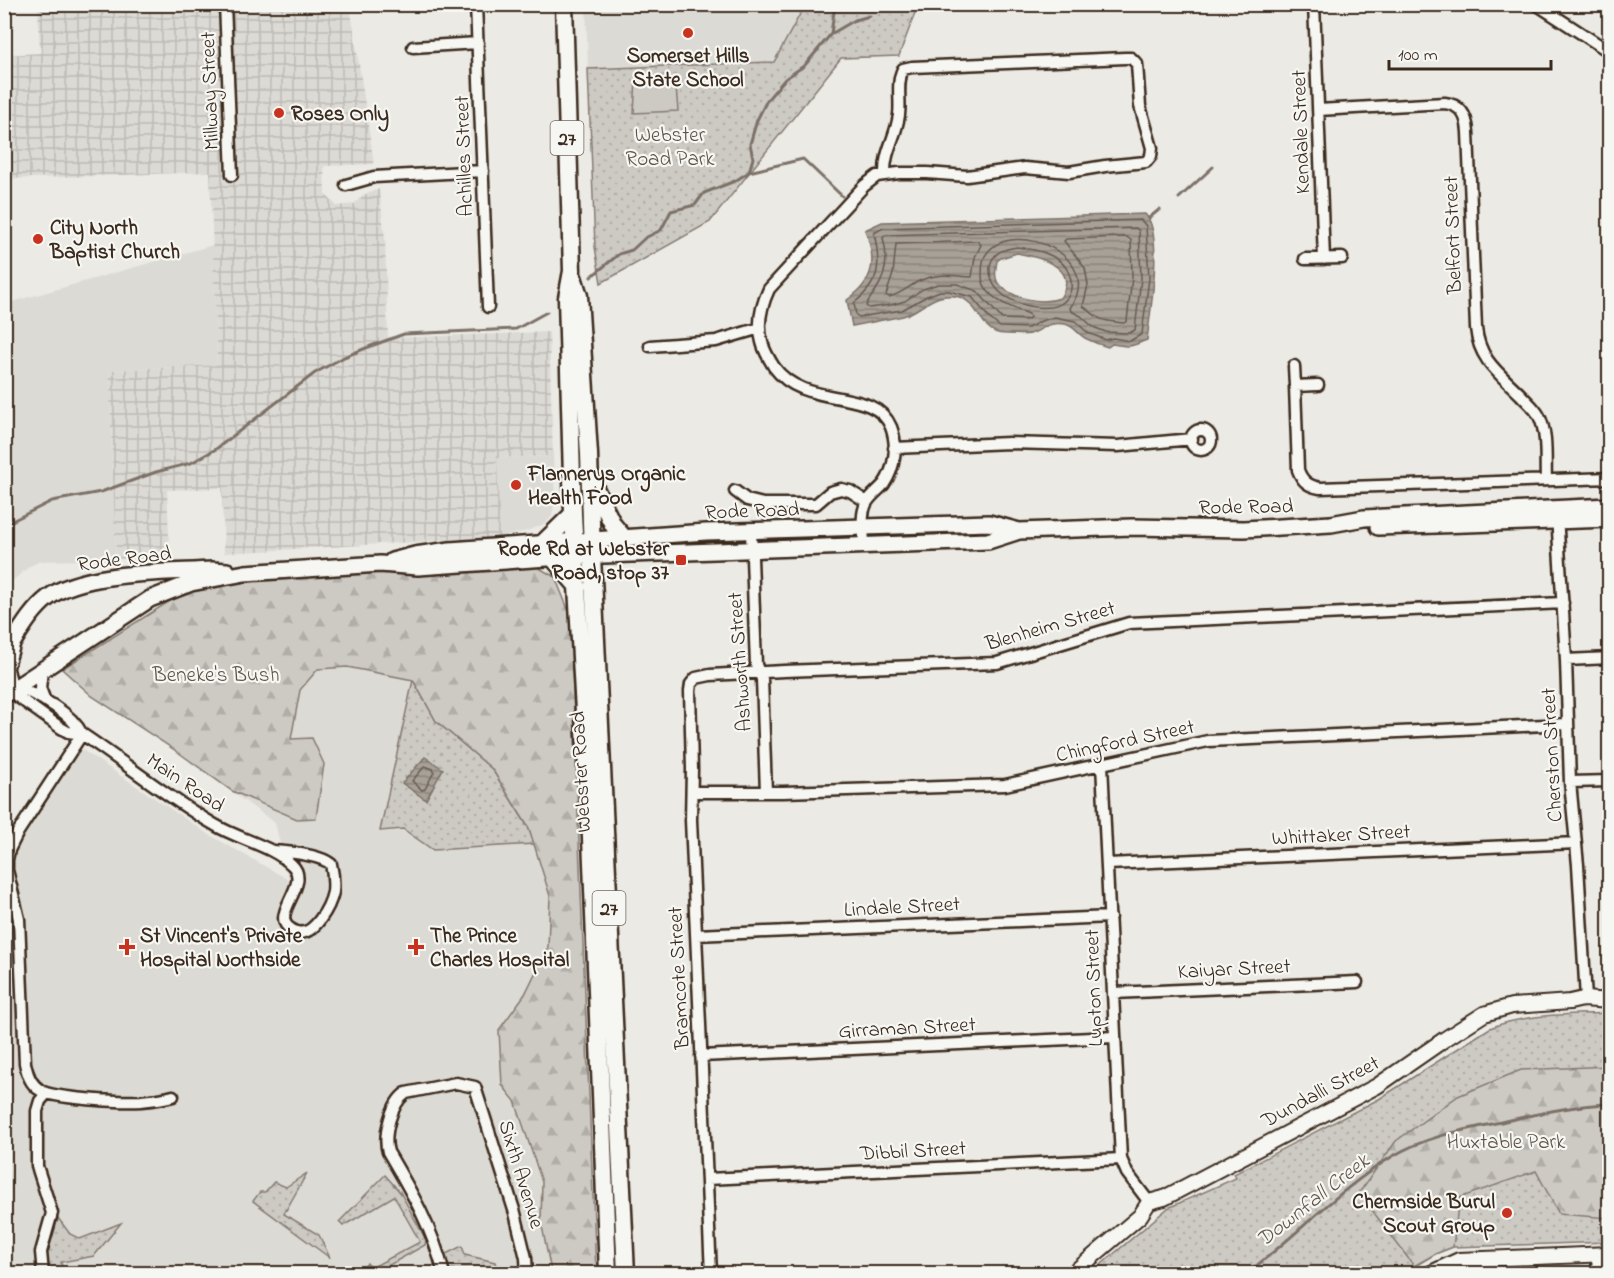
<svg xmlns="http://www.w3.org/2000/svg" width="1614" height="1278" viewBox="0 0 1614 1278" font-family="'Indie Flower',sans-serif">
	<defs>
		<pattern id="industrial-grid" width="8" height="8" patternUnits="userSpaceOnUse" patternTransform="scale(1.5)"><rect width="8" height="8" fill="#dcdad4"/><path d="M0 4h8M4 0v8" fill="none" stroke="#bebbb6"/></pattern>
		<pattern id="green-dots" width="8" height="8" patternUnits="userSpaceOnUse" patternTransform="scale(1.5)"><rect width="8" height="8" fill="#cdcac4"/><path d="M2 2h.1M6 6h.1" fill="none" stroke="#b1aea8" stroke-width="1.8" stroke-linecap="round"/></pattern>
		<pattern id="forest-firs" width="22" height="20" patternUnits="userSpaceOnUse" patternTransform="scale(1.5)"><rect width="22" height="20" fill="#cdcac4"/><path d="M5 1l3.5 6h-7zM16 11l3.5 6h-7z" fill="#b1aea8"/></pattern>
		<pattern id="water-rules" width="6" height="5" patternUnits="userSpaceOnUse" patternTransform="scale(1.5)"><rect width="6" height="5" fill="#a8a198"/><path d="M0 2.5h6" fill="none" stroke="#8a837b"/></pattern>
	</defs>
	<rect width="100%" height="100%" fill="#ebeae5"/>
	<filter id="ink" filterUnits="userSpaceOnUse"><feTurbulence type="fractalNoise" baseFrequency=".0167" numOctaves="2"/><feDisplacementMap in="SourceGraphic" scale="12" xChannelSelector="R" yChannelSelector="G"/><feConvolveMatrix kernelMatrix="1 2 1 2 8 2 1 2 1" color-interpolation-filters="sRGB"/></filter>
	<g filter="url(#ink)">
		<path fill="#dcdad4" d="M586,5H805L775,62L588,69Z
			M213,245L217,365L109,370L116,559L40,561L30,566L5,587V304Z
			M553,456L555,500L552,516L546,523L527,531L500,537L496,458Z
			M555,577L570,614L596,1273H12L5,976L4,855L72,743L208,834L289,880L275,823L62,669L123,629Z"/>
		<path fill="url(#industrial-grid)" d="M38,5H350L374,164L324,166L325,194L337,206L354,204L363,195L379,189L385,238L388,338L549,332L553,456L497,458L500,537L224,553L222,488L167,490L170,557L116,559L109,370L217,365L210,172L5,179L4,55L40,53Z"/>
		<path fill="url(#green-dots)" stroke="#847a71" stroke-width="1.5" d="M805,5H918L899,56L841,58L710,222L601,283L595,247L588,69L774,62Z
			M413,680L436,721L492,769L528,827L534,844L433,850L403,829L380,831Z
			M1609,1013V1242L1453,1247L1435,1254L1404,1273L1090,1274L1168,1208L1236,1178L1234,1174L1379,1099L1490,1028C1528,1013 1570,1015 1609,1013Z
			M307,1173L284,1214L319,1235L330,1258L253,1201L260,1192H265L274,1182L286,1187Z
			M385,1175L400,1192L426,1240L425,1245L375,1273L362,1271L367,1263L371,1268L420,1242L394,1196L343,1226L339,1222Z
			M58,1218L70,1234L80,1239L121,1223L94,1256L61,1262L62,1268L56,1269V1273H49L46,1259Z
			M462,1246L465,1255L495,1262L501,1271L496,1273H449L444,1255Z"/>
		<path fill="url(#forest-firs)" stroke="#847a71" stroke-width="1.5" d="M534,565L555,577L570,614L596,1273H550V1266L541,1221L542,1182L515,1101L502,1085L499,1030L525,994L548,947L550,896L529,828L492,769L436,721L413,680L347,667L318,669L300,690L291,739L312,738L324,764L316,818L297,819L232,791L175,750L92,696L62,669L181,594L263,576Z
			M1609,1066V1218L1559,1214L1536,1171L1459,1198L1453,1247L1435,1254L1414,1266L1359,1193L1396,1141L1458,1096L1521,1070Z"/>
		<path fill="#cdcac4" stroke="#847a71" stroke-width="1.5" d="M661,77L676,87L678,111L634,113L636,79Z"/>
		<path fill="url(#water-rules)" stroke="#7c7167" stroke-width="1.5" fill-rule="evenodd" d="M1145,214C1164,232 1150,314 1147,340C1128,347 1134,347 1112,344L1108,347C1101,345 1093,342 1087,339C1078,335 1075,326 1065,324C1047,321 1044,330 1030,334C1027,335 1002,334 998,333C975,326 978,288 940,297C926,301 917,312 903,316L852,326L847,300C875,281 877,260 865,230L882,222ZM1017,253C1039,257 1081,267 1060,298C1042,305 1009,299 997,281C994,276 996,267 997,261L1001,258Z
			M425,757L443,769L426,800L402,783Z"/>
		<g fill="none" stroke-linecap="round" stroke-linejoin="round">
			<path stroke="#675a4f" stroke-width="1.5" d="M1141,220L1146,226L1149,278L1142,334L1130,341L1113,338L1106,340L1088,333L1075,321L1055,317L1041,321L1028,328L1000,327L990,319L972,297L949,291H940L927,296L902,310L859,317L856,315L854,303C881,282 881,264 874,233L883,228Z
				M1136,228L1139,231L1141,278L1135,330L1129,333L1106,332L1093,327L1081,316L1071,311L1070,308C1107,256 1013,218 987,253C982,258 982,268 982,275C982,298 1012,308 1029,314L1030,317L1027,320L1002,319L977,291L957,284H938L923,289L905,301L891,305L869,308L866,306C868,300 873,295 876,290C887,274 888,256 883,238L885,235Z
				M1127,237L1131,240L1132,277L1127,321L1124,323C1099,320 1103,322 1083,306L1088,285L1085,268L1064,241L1066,239Z
				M978,241L981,245L975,257L972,277C953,276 938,272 919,281C908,287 901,294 889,297L886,295L893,274L896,244Z
				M1017,247C1030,249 1045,251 1057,259C1076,271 1078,303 1051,307C1026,310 988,297 990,267C992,252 1004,249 1017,247Z
				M425,766L433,769L434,772L425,789L422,790L412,781Z"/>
			<path stroke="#7c7167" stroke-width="3" d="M831,34L835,4
				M749,172L803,159L842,196
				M1179,198L1213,167
				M1149,218L1160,209
				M591,277L619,254L632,250L645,238L661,230L671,211L695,205L704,193L735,181L749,172L753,158L750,144L757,120L767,100L785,79L805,65L831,34L855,20L870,16
				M4,525L52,501L101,492L156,472L191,463L216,449L315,373L344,357L371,346L404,334L516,329L547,312
				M1246,1274C1296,1236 1339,1189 1393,1156C1428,1135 1470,1129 1510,1120C1542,1113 1576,1105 1610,1104"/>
			<defs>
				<path id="minor" d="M225,4L232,175
					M476,4L488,307
					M1314,4L1324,259
					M1536,4L1610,52
					M413,47L478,43
					M1318,110L1445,103C1462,105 1467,117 1468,132L1476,328C1479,360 1499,373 1521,395C1527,402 1535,408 1539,416C1548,434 1545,460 1546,480
					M346,185L374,177L483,171
					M1305,259L1342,258
					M650,346L716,341L760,328
					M1294,366L1295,386L1318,385
					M1295,386L1298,470C1302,481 1308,486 1320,488L1610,478
					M1191 440a10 10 0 1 1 20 0a10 10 0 1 1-20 0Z
					M894,448L1009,443L1118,446L1192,439
					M735,491L747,500L763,504H816L830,492L841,489L850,491L867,502
					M1557,515L1566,660L1570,782L1578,865L1586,999
					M751,531L756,665L762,679L766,792
					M864,545C864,532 860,516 866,504C870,496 878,491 884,484C895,468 898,445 891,427C874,385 806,411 774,367C769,359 764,351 762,342C757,324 761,306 769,289L864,186L877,176L899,173H927L967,176L1025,168L1069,172L1105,166L1146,162L1151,156L1152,148L1140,106L1137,64L1131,58H1125L912,67L903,69C896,83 901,100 899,115C896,138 884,151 885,175
					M1566,660L1610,658
					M42,671L40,688L45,701
					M18,687C40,697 71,712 82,734
					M11,692L61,728L68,732L82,734C127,764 168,798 215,825C238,839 273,846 292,865C314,886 261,919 297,932C314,937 330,906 333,892C334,883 333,873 331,864C320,855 289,852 274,851
					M82,734L18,832L9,850L7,860V870L19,919L25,1063C27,1073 30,1084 40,1090C52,1099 124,1102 141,1101C152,1100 162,1099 173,1096
					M1102,764L1121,1159L1127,1173L1149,1202
					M1570,782L1610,781
					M692,792H783L1005,785L1208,741L1567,724
					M1108,864L1576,843
					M696,935L1110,917
					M1114,993L1357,982
					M701,1056L1114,1037
					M707,1179L1121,1159
					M1597,1255L1598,1274
					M43,1274L41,1252L52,1213L37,1166V1111L40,1101L46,1094
					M444,1274C433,1229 411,1191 388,1152C383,1136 391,1103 406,1093L456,1083L475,1087L515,1213L526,1258L527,1274
					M711,1274L691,820L692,769L690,691L691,684L696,678L710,675L784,671L997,663L1129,623L1563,603"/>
				<path id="tertiary" d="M1072,1274L1140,1216L1149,1202L1164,1198L1377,1086L1445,1039L1484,1014L1512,1006L1570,1002L1583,999L1610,1001
					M1429,1274L1459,1260L1610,1254"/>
				<path id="secondary" d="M1378,527L1610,519
					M392,561L415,555L450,550L706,532L989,523L1019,531
					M4,656C17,637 29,612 49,597C84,571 168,573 212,570L227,571
					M11,692L5,668L11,647
					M4,695L150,599L191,583L245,573L380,564L418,567L576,556L988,541L1019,531L1132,527L1244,529L1331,524L1364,518L1610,506"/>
				<path id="primary" d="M564,4L572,271L567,298L573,514L591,838L608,1274
					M573,277L579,296L589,454L592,556L626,1274
					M592,482L613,525L624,538
					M542,544L573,514
					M553,558L578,587"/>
			</defs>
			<use href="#minor" stroke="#3b2a1e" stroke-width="15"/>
			<use href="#tertiary" stroke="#3b2a1e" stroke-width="18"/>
			<use href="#secondary" stroke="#3b2a1e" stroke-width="20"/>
			<use href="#primary" stroke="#3b2a1e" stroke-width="21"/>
			<use href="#minor" stroke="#f6f6f2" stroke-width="10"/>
			<use href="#tertiary" stroke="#f6f6f2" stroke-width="14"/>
			<use href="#secondary" stroke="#f6f6f2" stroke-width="15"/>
			<use href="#primary" stroke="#f6f6f2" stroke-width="16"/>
		</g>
	</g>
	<g fill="#c8321e" stroke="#f6f6f2" stroke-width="2">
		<circle cx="688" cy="33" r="6"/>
		<circle cx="279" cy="113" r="6"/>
		<circle cx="38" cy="239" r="6"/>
		<circle cx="516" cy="485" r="6"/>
		<rect x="675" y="554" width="12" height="12" rx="3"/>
		<path d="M124 938h6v6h6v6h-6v6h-6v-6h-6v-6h6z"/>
		<path d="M413 938h6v6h6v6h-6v6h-6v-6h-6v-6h6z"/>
		<circle cx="1507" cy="1213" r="6"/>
	</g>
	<g text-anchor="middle" stroke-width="4.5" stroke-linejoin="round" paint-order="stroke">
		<g fill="#f6f6f2" stroke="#73675e" stroke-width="1.5">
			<rect x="550.5" y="121" width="33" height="34" rx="4.5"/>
			<rect x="592.5" y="891" width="33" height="34" rx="4.5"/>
		</g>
		<g font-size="20" font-weight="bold" fill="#3b2a1e">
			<text x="567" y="145">27</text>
			<text x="609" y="915">27</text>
		</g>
		<g font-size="21" font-weight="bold" fill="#3b2a1e" stroke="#f6f6f2" text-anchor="start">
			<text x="688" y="62" text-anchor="middle">Somerset Hills<tspan x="688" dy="24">State School</tspan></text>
			<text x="291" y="120">Roses Only</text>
			<text x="50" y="234">City North<tspan x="50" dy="24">Baptist Church</tspan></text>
			<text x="528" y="480">Flannerys Organic<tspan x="528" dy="24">Health Food</tspan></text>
			<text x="669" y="555" text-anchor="end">Rode Rd at Webster<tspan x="669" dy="24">Road, stop 37</tspan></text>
			<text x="140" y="942">St Vincent's Private<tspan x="140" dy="24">Hospital Northside</tspan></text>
			<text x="430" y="942">The Prince<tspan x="430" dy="24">Charles Hospital</tspan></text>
			<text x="1495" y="1208" text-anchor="end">Chermside Burul<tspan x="1495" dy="24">Scout Group</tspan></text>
		</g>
		<g font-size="21" fill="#3b2a1e" stroke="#f6f6f2">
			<text transform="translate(209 91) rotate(-92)" y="7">Millway Street</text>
			<text transform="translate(1300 132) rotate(-92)" y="7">Kendale Street</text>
			<text transform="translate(463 156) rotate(-92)" y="7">Achilles Street</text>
			<text transform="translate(1452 235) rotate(-92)" y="7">Belfort Street</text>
			<text transform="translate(1246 506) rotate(-1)" y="7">Rode Road</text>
			<text transform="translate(752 510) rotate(-2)" y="7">Rode Road</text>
			<text transform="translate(124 558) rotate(-7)" y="7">Rode Road</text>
			<text transform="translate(1050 625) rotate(-16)" y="7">Blenheim Street</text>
			<text transform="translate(739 662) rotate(-94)" y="7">Ashworth Street</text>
			<text transform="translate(1125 740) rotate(-12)" y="7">Chingford Street</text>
			<text transform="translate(1551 755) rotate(-93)" y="7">Cherston Street</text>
			<text transform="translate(580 772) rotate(-93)" y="7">Webster Road</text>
			<text transform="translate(186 782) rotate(34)" y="7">Main Road</text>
			<text transform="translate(1341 834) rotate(-3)" y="7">Whittaker Street</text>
			<text transform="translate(902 906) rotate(-3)" y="7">Lindale Street</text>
			<text transform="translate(1234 968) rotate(-3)" y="7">Kaiyar Street</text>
			<text transform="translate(678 978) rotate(-93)" y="7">Bramcote Street</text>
			<text transform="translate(1093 988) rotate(-92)" y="7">Lupton Street</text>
			<text transform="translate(907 1027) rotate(-3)" y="7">Girraman Street</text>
			<text transform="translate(1320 1091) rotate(-28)" y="7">Dundalli Street</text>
			<text transform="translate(913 1150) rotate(-3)" y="7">Dibbil Street</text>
			<text transform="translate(522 1174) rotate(73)" y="7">Sixth Avenue</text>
		</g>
		<g font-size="21" fill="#605248" stroke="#f6f6f2">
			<text x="670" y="141">Webster<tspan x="670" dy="24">Road Park</tspan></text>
			<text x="216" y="681">Beneke's Bush</text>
			<text x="1506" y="1148">Huxtable Park</text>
		</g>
		<g font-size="22" font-style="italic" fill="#615449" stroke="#f6f6f2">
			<text transform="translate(1312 1199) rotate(-38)" y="8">Downfall Creek</text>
		</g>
	</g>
	<rect width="1614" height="1278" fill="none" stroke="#f6f6f2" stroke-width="24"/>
	<rect x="12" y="12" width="1590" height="1254" fill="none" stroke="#3b2a1e" stroke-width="2" filter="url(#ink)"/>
	<path d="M1389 60v9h162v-9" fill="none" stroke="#3b2a1e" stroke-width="3"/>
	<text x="1398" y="60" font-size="18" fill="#3b2a1e" stroke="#f6f6f2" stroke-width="4.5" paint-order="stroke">100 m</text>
</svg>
